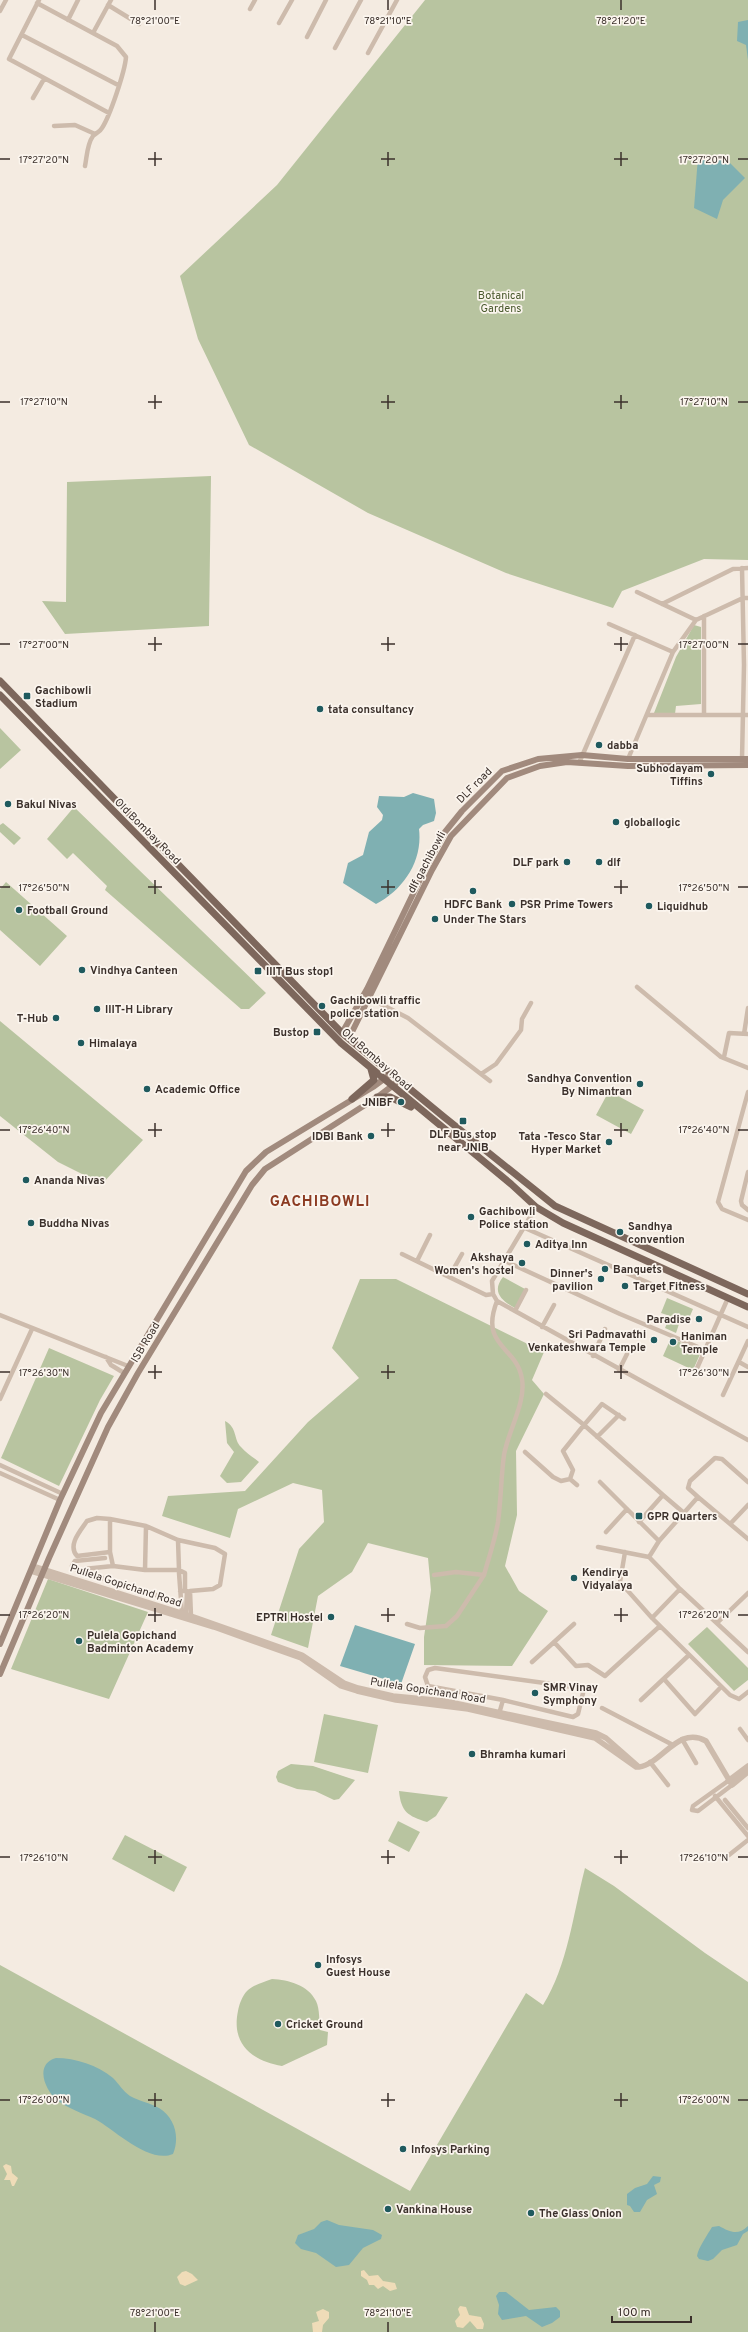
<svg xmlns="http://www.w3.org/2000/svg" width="748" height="2332" viewBox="0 0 748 2332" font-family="Overpass,sans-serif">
	<rect width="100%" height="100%" fill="#f4ebe1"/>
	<path fill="#b8c4a0" d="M425,0H748V560L704,559L622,591L613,608L506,573L368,513L249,445L198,339L180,276L277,185Z
		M211,476L209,626L65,634L42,601L66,602L67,482Z
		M694,625L701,627V704L676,706L675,714L654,713L676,657Z
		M0,728L21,750L0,769Z
		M74,807L266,993L249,1009H241L105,890L107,886L73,853L67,859L47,839Z
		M3,823L21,838L14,845L0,832V825Z
		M6,882L67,936L40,966L0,930V889Z
		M0,1021L143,1140L102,1184L58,1162L0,1116Z
		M609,1091L644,1110L631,1134L596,1115Z
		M503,1277L525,1289L515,1308C502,1301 491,1292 503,1277Z
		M360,1279H396L544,1352L532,1380L544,1394L516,1451L517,1515L505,1566L519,1591L548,1611L512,1666L424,1665V1637L431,1590L428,1558L368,1543L352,1572L318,1596L308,1648L271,1635L299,1549L324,1522L322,1490L293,1483L238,1509L230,1538L162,1516L168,1496L245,1491L308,1422L359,1378L332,1348Z
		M667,1298L693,1309L687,1323L680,1321L676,1333L665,1328L670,1316L661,1313Z
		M671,1338L701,1352L693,1370L663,1356Z
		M49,1348L114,1376L100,1400L59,1486L1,1458Z
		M225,1421C238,1428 233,1439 241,1447C246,1453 253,1457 259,1462L241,1482L227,1483L220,1476L234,1452L227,1443Z
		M48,1579L148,1612L109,1699L11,1669Z
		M707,1627L748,1668V1680L734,1691L688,1644Z
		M324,1714L378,1725L368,1773L314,1762Z
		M291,1764L313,1766L355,1780L339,1799L334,1800L315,1791L297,1789L278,1782L276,1777L278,1771Z
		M399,1791L448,1797L436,1816L427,1822C408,1816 401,1812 399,1791Z
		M398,1821L420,1832L409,1852L388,1841Z
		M125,1835L187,1867L174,1892L112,1859Z
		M585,1868L614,1886L705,1953L748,1982V2332H0V1965L410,2191L526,1993L543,2005C568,1965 573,1914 585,1868Z
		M272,1979C289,1980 308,1985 316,2001C320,2009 319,2022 320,2030L328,2032L327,2045L282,2066C252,2061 231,2044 238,2011C239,2005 242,1996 247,1991C253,1985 264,1982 272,1979Z"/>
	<path fill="#efdcb8" d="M6,2164L11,2166L12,2173L18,2178L14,2186H12L10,2180H4L7,2174L3,2166Z
		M364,2270L369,2276L378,2275L383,2281L395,2283L397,2289L390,2291L383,2286L378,2289L374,2285H369L367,2280L361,2276V2271Z
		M186,2271L192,2274L198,2280L185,2286L180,2284L177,2277L182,2272Z
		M460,2306L466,2307L469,2315L481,2317L484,2324L483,2329H477L470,2321L463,2328L457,2327L455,2321L460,2315L458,2309Z
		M323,2309L329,2312V2318L323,2325L322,2332H313L312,2323L319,2321L316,2312Z"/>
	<path fill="#7fb0b2" d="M748,20V60L746,45L737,41L738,22Z
		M698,157H724L745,178L723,200L717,219L694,208Z
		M413,793L434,799L436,813L434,821L423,825L419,829C423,861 403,890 376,904L343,883L348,863L363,855L369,832L382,820L383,815L377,807L379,796L404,797Z
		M355,1625L415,1644L401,1684L340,1666Z
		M56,2058C75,2058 98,2065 113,2078C119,2084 123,2091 130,2096C139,2101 150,2103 159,2108C175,2118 180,2137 173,2154C149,2164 115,2130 95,2119C84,2114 65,2107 57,2100C45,2090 34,2064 56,2058Z
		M653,2176L661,2177L660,2182L654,2185L657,2194L647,2200L640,2212H634L630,2206L627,2205V2194L635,2188L647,2184Z
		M327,2220L339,2225L373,2230L382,2235L381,2239L363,2248L349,2265L336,2267L316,2253L301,2249L295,2243L298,2235L314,2229L321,2222Z
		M719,2226C730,2232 738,2236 748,2226V2231L743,2234L737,2245L722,2250L713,2259L708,2261L699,2259L697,2256C698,2248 708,2234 712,2227Z
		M499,2292H506L529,2310L556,2307L560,2311V2317L552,2323L542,2327L526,2316L502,2320L498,2314L499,2305L496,2296Z"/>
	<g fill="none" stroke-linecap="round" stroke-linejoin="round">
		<path stroke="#cdbbac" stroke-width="4.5" d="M39,0L9,59L109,113
			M37,3L117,46L126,57C125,71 110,116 102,128C100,132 96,133 93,136C87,144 87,156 85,166
			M108,5L139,24
			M250,9L255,0
			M0,11L6,0
			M68,20L78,0
			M279,23L292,0
			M93,33L111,0
			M22,35L118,85
			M307,37L326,0
			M335,48L361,0
			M368,53L397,0
			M33,98L44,79
			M54,126L75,125L95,134
			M637,592L696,620
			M662,604L733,569L748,568
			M609,624L673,652
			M648,715H748
			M704,715V616
			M628,759L673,652L696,620L743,598H748
			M742,759L744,665L742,568
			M579,763L635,635
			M637,987L721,1057L748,1068
			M369,998L408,1018L490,1081
			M744,1034L748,1008
			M724,1057L729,1033L748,1034
			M481,1074L496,1064L521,1030L522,1019L531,1003
			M748,1092L718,1202L722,1209L748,1220
			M748,1172L741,1201L742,1205L748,1210
			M536,1207L492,1281L493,1294L497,1301L748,1440
			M525,1228L748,1327
			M402,1254L486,1295L493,1294
			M417,1261L430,1235
			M505,1261L620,1314L705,1350
			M449,1277L462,1254
			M515,1311L526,1290
			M0,1315L128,1366
			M542,1327L554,1305
			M593,1356L605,1329
			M106,1357L111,1365L124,1373
			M739,1362L748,1367
			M619,1370L629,1350
			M694,1375L728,1298
			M546,1394L584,1425L563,1451L573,1470L570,1479L577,1485
			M723,1395L748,1341
			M0,1399L32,1329
			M624,1419L602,1404L584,1425L663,1495
			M597,1437L619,1415
			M525,1452L553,1477L561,1481L570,1479
			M0,1465L63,1494
			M0,1473L60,1500
			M600,1482L627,1509
			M698,1497L688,1488L690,1481L715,1458L722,1459L748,1482
			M97,1518L110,1519V1552L77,1556C67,1545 81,1530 87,1521Z
			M110,1519L146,1526L178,1540L215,1548L225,1554L220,1585L213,1589L190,1591L191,1616
			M639,1522L663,1495L684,1513
			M731,1523L748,1505
			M606,1532L627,1509L659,1541
			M748,1539L698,1497L659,1541L649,1557L680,1589L748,1652
			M598,1547L649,1557
			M110,1552L113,1566L145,1570L146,1526
			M625,1552L620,1582L652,1618
			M105,1558L75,1561L72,1566L77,1570L181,1603
			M145,1570H179L178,1540
			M179,1570L185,1573V1591H180
			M83,1572L84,1569L113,1566
			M179,1573L182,1613
			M434,1575L456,1572L484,1575C489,1557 495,1540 498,1522C501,1500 501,1477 504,1455C508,1431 526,1403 522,1379C517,1346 479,1347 497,1301
			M680,1589L652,1618L730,1695L739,1699L748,1692
			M186,1614L187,1591
			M717,1623L748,1593
			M407,1624L420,1628L446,1626L457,1616L484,1575
			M554,1642L576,1666L588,1665L605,1676L660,1626
			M532,1662L574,1624
			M664,1679L695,1714L721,1687
			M641,1700L689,1655
			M602,1708L673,1745
			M499,1714L503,1700L428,1686L425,1677L428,1670L435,1668L581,1688L583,1693L578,1714L573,1717L503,1700
			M740,1729L748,1740
			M682,1739L696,1763
			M650,1762L668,1785
			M728,1781L693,1806L692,1810L698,1811L732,1785
			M715,1796L748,1836
			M725,1800L748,1828
			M729,1855L748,1840"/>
		<path stroke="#cdbbac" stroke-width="5.5" d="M31,1571L214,1627L301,1658L341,1686L357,1691L396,1700L468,1709L595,1738L636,1767H639L606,1738L596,1733L445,1701L393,1696L358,1688L344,1683L302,1655L194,1617L33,1566
			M639,1767C662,1764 678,1725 706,1741L732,1785L748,1772
			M728,1781L748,1766"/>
		<path stroke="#a18a7d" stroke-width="6" d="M342,1033L367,989L426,867L445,832L462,811L502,771L538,759L582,755L628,759H748
			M349,1038L432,870L451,836L507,778L540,766L567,762L628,766L748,765
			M0,1644L60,1500L101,1413L246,1171L266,1152L373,1087L392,1073
			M0,1674L49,1558L108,1427L138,1373L252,1185L265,1169L379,1096L400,1080"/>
		<path stroke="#7d675c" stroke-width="7" d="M0,681L342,1033L444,1117L555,1206L748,1294
			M0,695L341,1043L511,1184L536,1207L563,1223L748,1307
			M377,1097H390L411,1107
			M352,1099L374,1080L371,1069"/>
	</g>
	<path fill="none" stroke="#3b302b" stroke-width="1.5" d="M155,0V10M388,0V10M621,0V10M155,152V166M388,152V166M621,152V166M0,159H10M148,159H162M381,159H395M614,159H628M738,159H748M155,395V409M388,395V409M621,395V409M0,402H10M148,402H162M381,402H395M614,402H628M738,402H748M155,637V651M388,637V651M621,637V651M0,644H10M148,644H162M381,644H395M614,644H628M738,644H748M155,880V894M388,880V894M621,880V894M0,887H10M148,887H162M381,887H395M614,887H628M738,887H748M155,1123V1137M388,1123V1137M621,1123V1137M0,1130H10M148,1130H162M381,1130H395M614,1130H628M738,1130H748M155,1365V1379M388,1365V1379M621,1365V1379M0,1372H10M148,1372H162M381,1372H395M614,1372H628M738,1372H748M155,1608V1622M388,1608V1622M621,1608V1622M0,1615H10M148,1615H162M381,1615H395M614,1615H628M738,1615H748M155,1850V1864M388,1850V1864M621,1850V1864M0,1857H10M148,1857H162M381,1857H395M614,1857H628M738,1857H748M155,2093V2107M388,2093V2107M621,2093V2107M0,2100H10M148,2100H162M381,2100H395M614,2100H628M738,2100H748M155,2322V2332M388,2322V2332"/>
	<g fill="#1f5a5e" stroke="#fbf5ee" stroke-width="1.5">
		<rect x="23" y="692" width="8" height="8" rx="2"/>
		<circle cx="320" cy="709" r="4"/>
		<circle cx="599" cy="745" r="4"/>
		<circle cx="711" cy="774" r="4"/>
		<circle cx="8" cy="804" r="4"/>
		<circle cx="616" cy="822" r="4"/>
		<circle cx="567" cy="862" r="4"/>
		<circle cx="599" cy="862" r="4"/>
		<circle cx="473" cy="891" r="4"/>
		<circle cx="512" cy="904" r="4"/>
		<circle cx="649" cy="906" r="4"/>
		<circle cx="19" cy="910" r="4"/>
		<circle cx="435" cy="919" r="4"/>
		<circle cx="82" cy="970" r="4"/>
		<rect x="254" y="967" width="8" height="8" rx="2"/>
		<circle cx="322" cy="1006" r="4"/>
		<circle cx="97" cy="1009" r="4"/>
		<circle cx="56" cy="1018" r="4"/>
		<rect x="313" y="1028" width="8" height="8" rx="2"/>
		<circle cx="81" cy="1043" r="4"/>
		<circle cx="640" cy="1084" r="4"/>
		<circle cx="147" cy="1089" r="4"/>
		<circle cx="401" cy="1102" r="4"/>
		<rect x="459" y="1117" width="8" height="8" rx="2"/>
		<circle cx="371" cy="1136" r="4"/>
		<circle cx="609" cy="1142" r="4"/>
		<circle cx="26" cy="1180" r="4"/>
		<circle cx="471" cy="1217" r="4"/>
		<circle cx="31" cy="1223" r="4"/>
		<circle cx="620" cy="1232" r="4"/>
		<circle cx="527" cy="1244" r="4"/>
		<circle cx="522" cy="1263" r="4"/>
		<circle cx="605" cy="1269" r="4"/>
		<circle cx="601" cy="1279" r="4"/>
		<circle cx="625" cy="1286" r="4"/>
		<circle cx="699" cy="1319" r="4"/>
		<circle cx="654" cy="1340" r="4"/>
		<circle cx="673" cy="1342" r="4"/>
		<rect x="635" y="1512" width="8" height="8" rx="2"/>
		<circle cx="574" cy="1578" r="4"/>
		<circle cx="331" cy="1617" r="4"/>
		<circle cx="79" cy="1641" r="4"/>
		<circle cx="535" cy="1693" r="4"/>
		<circle cx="472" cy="1754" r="4"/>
		<circle cx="318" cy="1965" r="4"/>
		<circle cx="278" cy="2024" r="4"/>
		<circle cx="403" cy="2149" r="4"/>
		<circle cx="388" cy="2209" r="4"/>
		<circle cx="531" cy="2213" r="4"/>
	</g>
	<g text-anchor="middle" stroke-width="3.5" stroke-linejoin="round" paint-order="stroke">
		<g font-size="11" fill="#4a5a2e" stroke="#fbf5ee">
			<text x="501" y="299">Botanical<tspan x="501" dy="13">Gardens</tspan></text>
		</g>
		<g font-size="11" font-weight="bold" fill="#3b302b" stroke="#fbf5ee" text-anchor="start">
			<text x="35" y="694">Gachibowli<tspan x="35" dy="13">Stadium</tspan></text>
			<text x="328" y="713">tata consultancy</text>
			<text x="607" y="749">dabba</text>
			<text x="703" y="772" text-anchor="end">Subhodayam<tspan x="703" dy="13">Tiffins</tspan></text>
			<text x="16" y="808">Bakul Nivas</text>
			<text x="624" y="826">globallogic</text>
			<text x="559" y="866" text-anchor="end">DLF park</text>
			<text x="607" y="866">dlf</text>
			<text x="473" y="908" text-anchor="middle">HDFC Bank</text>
			<text x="520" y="908">PSR Prime Towers</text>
			<text x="657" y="910">Liquidhub</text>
			<text x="27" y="914">Football Ground</text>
			<text x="443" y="923">Under The Stars</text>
			<text x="90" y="974">Vindhya Canteen</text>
			<text x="266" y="975">IIIT Bus stop1</text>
			<text x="330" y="1004">Gachibowli traffic<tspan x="330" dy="13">police station</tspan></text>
			<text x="105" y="1013">IIIT-H Library</text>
			<text x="48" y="1022" text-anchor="end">T-Hub</text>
			<text x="309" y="1036" text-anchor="end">Bustop</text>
			<text x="89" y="1047">Himalaya</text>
			<text x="632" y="1082" text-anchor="end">Sandhya Convention<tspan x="632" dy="13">By Nimantran</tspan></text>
			<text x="155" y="1093">Academic Office</text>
			<text x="393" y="1106" text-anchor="end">JNIBF</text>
			<text x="463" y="1138" text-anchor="middle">DLF Bus stop<tspan x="463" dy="13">near JNIB</tspan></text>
			<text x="363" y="1140" text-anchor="end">IDBI Bank</text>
			<text x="601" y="1140" text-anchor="end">Tata -Tesco Star<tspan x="601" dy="13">Hyper Market</tspan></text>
			<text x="34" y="1184">Ananda Nivas</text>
			<text x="479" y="1215">Gachibowli<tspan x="479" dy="13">Police station</tspan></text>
			<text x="39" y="1227">Buddha Nivas</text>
			<text x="628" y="1230">Sandhya<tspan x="628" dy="13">convention</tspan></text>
			<text x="535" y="1248">Aditya Inn</text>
			<text x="514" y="1261" text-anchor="end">Akshaya<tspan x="514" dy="13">Women's hostel</tspan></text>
			<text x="613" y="1273">Banquets</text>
			<text x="593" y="1277" text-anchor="end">Dinner's<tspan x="593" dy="13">pavilion</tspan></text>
			<text x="633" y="1290">Target Fitness</text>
			<text x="691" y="1323" text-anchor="end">Paradise</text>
			<text x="646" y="1338" text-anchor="end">Sri Padmavathi<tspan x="646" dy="13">Venkateshwara Temple</tspan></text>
			<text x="681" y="1340">Haniman<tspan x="681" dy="13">Temple</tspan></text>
			<text x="647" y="1520">GPR Quarters</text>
			<text x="582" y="1576">Kendirya<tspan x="582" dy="13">Vidyalaya</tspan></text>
			<text x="323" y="1621" text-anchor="end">EPTRI Hostel</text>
			<text x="87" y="1639">Pulela Gopichand<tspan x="87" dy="13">Badminton Academy</tspan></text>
			<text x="543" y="1691">SMR Vinay<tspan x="543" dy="13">Symphony</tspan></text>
			<text x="480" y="1758">Bhramha kumari</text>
			<text x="326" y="1963">Infosys<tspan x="326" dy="13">Guest House</tspan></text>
			<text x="286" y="2028">Cricket Ground</text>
			<text x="411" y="2153">Infosys Parking</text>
			<text x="396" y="2213">Vankina House</text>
			<text x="539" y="2217">The Glass Onion</text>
		</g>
		<g font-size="11" fill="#3b302b" stroke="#fbf5ee">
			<text transform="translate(474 785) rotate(-45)" y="4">DLF road</text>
			<text transform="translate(148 831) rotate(45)" y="4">Old Bombay Road</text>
			<text transform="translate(426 862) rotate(-62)" y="4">dlf gachibowli</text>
			<text transform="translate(377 1059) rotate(41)" y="4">Old Bombay Road</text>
			<text transform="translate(145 1342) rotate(-59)" y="4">ISB Road</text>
			<text transform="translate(126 1585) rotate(18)" y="4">Pullela Gopichand Road</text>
			<text transform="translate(428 1690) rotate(9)" y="4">Pullela Gopichand Road</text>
		</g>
		<g font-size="15" font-weight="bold" letter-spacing="1" fill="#8c3b22" stroke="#fbf5ee">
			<text x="320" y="1206">GACHIBOWLI</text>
		</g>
	</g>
	<g font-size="10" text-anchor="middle" fill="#3b302b" stroke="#fbf5ee" stroke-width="3.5" stroke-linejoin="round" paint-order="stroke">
		<text x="155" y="24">78°21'00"E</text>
		<text x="388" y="24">78°21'10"E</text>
		<text x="621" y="24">78°21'20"E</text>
		<text x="44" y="163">17°27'20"N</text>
		<text x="704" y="163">17°27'20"N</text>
		<text x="44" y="405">17°27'10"N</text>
		<text x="704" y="405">17°27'10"N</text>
		<text x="44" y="648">17°27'00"N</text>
		<text x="704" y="648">17°27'00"N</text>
		<text x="44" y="891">17°26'50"N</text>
		<text x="704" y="891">17°26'50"N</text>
		<text x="44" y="1133">17°26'40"N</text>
		<text x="704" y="1133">17°26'40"N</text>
		<text x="44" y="1376">17°26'30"N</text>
		<text x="704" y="1376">17°26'30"N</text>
		<text x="44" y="1618">17°26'20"N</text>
		<text x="704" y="1618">17°26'20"N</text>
		<text x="44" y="1861">17°26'10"N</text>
		<text x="704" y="1861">17°26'10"N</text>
		<text x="44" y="2103">17°26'00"N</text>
		<text x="704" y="2103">17°26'00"N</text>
		<text x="155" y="2316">78°21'00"E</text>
		<text x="388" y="2316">78°21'10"E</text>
	</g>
	<path d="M612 2316v6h79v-6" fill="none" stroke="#3b302b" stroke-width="2"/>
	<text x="618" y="2316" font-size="12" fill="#3b302b" stroke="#fbf5ee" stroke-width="3" paint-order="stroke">100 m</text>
</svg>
